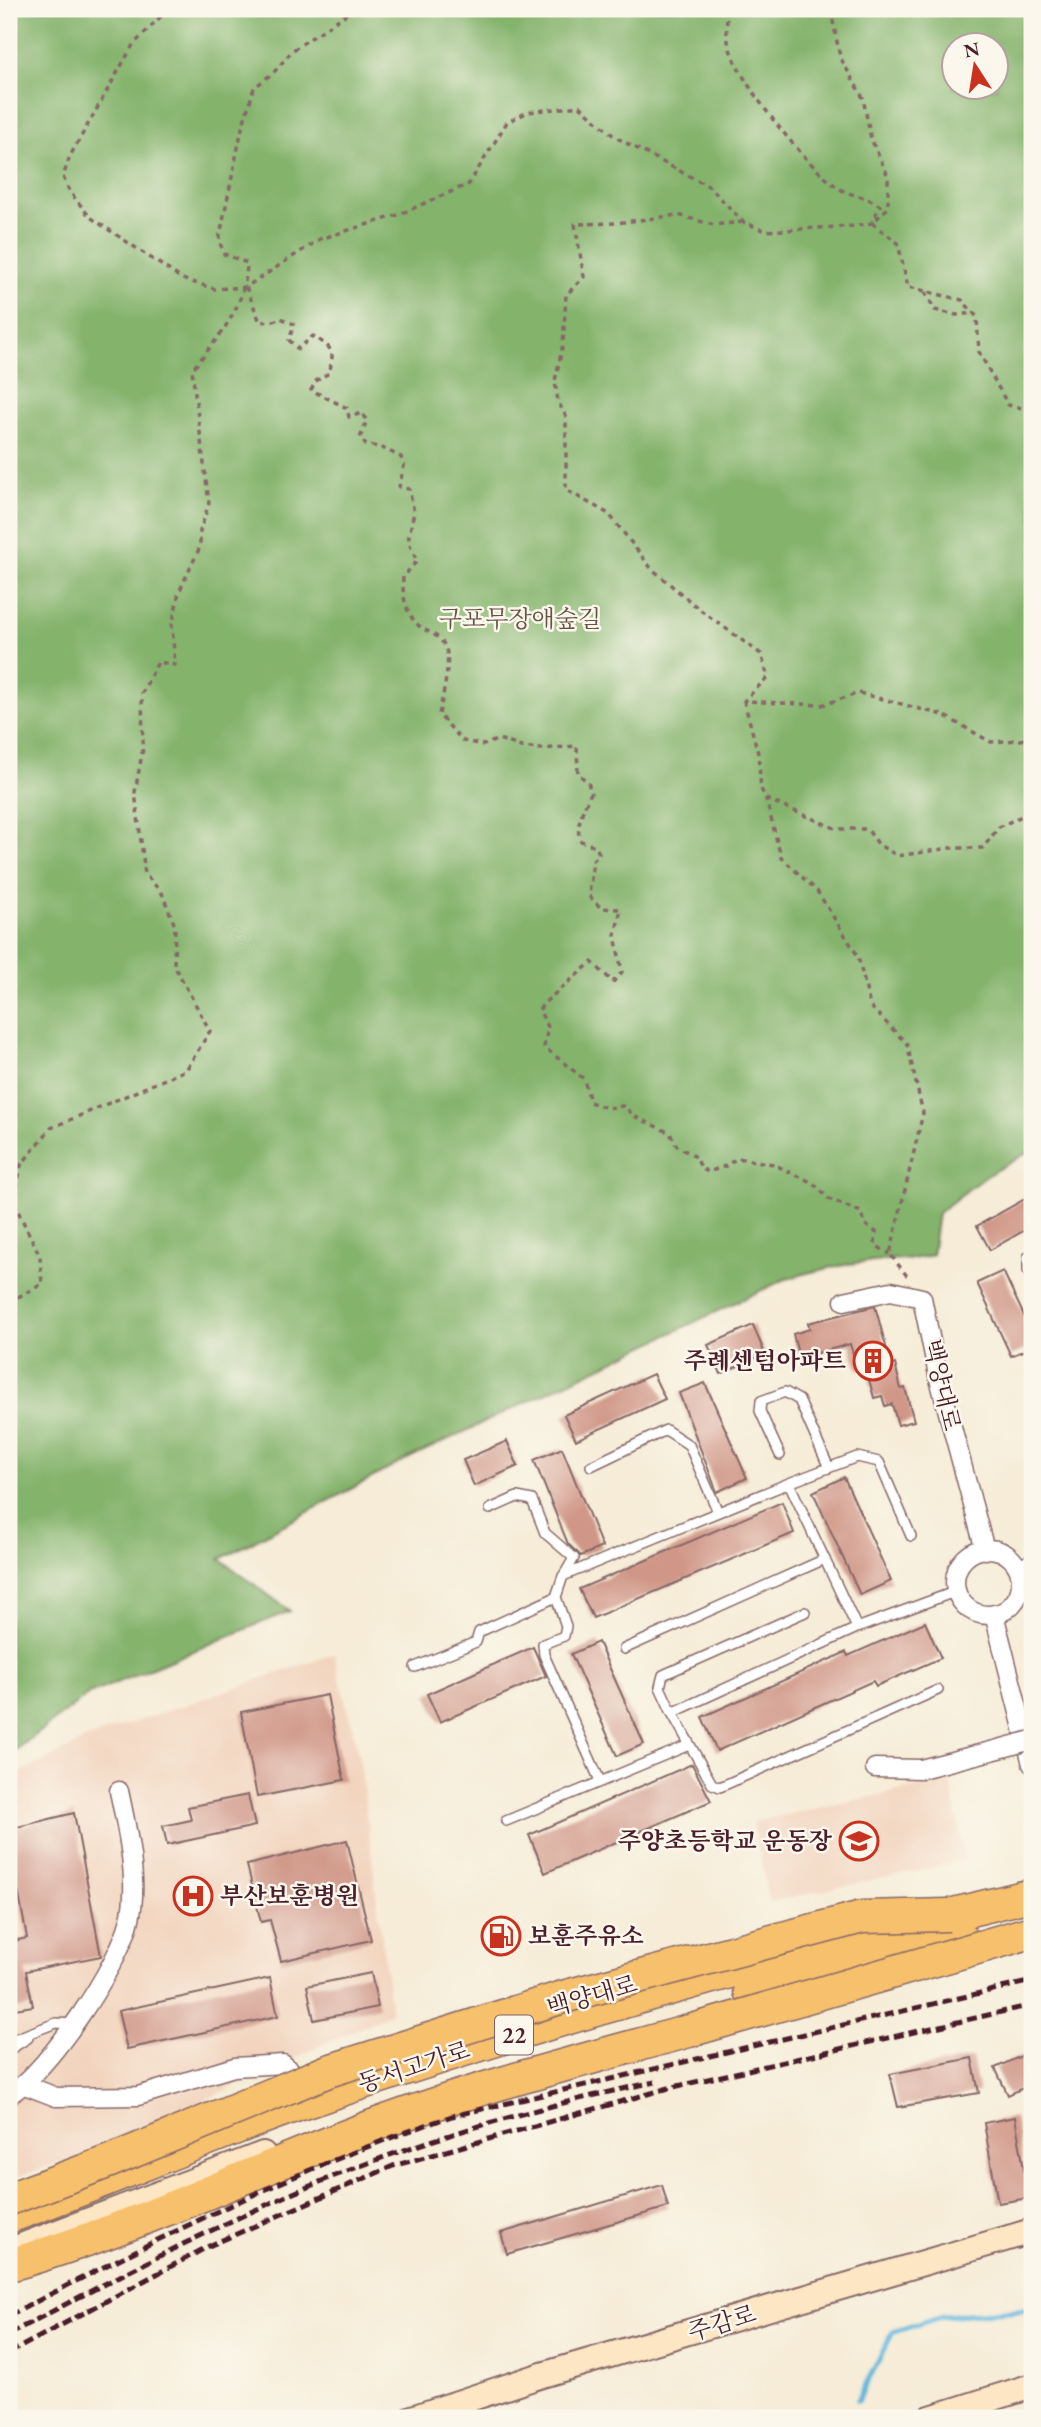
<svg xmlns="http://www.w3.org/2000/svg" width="1041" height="2427" viewBox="0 0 1041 2427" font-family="'EB Garamond','Noto Serif KR',serif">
	<rect width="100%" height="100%" fill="#fbf7ec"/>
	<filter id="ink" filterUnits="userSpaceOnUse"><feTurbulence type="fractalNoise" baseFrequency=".0143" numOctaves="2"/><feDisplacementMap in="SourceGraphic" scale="14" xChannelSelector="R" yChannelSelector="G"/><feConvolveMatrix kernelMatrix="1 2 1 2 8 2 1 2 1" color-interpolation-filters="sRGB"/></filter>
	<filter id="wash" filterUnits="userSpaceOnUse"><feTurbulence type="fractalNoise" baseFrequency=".00686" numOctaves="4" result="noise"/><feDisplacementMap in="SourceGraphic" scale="28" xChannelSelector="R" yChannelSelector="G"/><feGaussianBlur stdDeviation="1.57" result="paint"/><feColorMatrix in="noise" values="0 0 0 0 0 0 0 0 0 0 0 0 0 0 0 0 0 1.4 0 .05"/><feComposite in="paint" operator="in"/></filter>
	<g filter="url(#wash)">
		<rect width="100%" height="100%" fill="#f6ecd7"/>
		<path fill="#f2d4be" d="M334,1654L360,1761L391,2013L87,2155L9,2179V1778L91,1737Z
			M950,1780L965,1861L769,1902L753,1822Z"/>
		<path fill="#84b36c" stroke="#67694c" stroke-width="2" fill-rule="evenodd" d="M9,9H1032V1150L984,1177L938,1213L932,1255C911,1261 903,1258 882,1260C848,1263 815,1270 783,1280L405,1460L220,1559L290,1611L89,1694L9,1755ZM954,46H996V88H954Z"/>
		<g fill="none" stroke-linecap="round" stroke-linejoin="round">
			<path stroke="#61b7dd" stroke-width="5" d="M858,2400L893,2332L943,2316L1032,2309"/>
		</g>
		<g id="blocks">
			<path fill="#d09788" d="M1032,1195V1226L990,1250L977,1226Z
				M1003,1271L1032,1333V1347L1011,1356L977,1283Z
				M875,1306L891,1365L895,1364L901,1389L905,1388L914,1421L898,1425L892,1404L885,1406L882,1396L874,1398L866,1368L858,1370L850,1344L799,1358L793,1334L810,1329L808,1323Z
				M753,1325L765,1354L721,1374L708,1345Z
				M653,1374L665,1399L576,1440L564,1415Z
				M705,1383L747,1478L717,1492L679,1393Z
				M507,1441L518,1466L474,1486L463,1460Z
				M562,1448L602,1547L581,1556L568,1544L534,1460Z
				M844,1477L891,1581L860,1595L813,1492Z
				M782,1502L794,1533L593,1618L579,1589Z
				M925,1622L941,1658L876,1686L873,1681L717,1751L702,1717L846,1652L848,1656Z
				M598,1642L644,1744L617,1756L571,1654Z
				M533,1647L546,1676L440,1722L427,1694Z
				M327,1695L344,1780L257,1797L241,1712Z
				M692,1764L711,1801L545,1873L529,1835Z
				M248,1795L255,1826L167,1845L163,1826L191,1820L188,1807Z
				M74,1813L101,1956L26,1971L33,2006L9,2010V1942L27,1938L14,1868L9,1869V1829Z
				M347,1840L371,1940L281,1961L270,1920L261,1922L247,1865Z
				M371,1973L378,2007L314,2020L307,1986Z
				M270,1978L278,2016L127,2049L118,2011Z
				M1032,2051V2084L1008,2095L995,2068Z
				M972,2058L979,2093L898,2107L890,2074Z
				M1015,2117L1029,2198L998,2203L984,2123Z
				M662,2185L668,2207L507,2254L501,2233Z"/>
		</g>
	</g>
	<g filter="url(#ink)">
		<use href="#blocks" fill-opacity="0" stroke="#866767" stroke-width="2"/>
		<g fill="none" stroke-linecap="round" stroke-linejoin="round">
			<defs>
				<path id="lane" d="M1028,1257V1271L1032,1279
					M780,1455L760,1411L761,1401L785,1392L799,1400L829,1468
					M591,1466L666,1430L689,1445L718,1512
					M490,1509L517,1497L532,1500L545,1533L574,1558L564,1575
					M1017,1566L1032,1558
					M556,1597L566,1626L564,1636L543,1644L544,1655L600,1781
					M805,1612L663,1675L660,1687L672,1713L857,1628L957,1591
					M857,1628L789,1483L857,1457L879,1462L911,1536
					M624,1649L825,1559
					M415,1667L476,1642L479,1632L556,1597L563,1576L789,1483
					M672,1713L712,1784L720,1787L938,1690
					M506,1821L689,1745
					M9,2041L56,2023L73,2024
					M9,2050L28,2038"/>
				<path id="street" d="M844,1301L891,1291L922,1298L938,1375L985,1550
					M955 1582a33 33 0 1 1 66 0a33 33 0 1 1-66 0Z
					M994,1614L1032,1764
					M875,1768L921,1769L999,1749
					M25,2085L56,2097L138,2096L234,2067L283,2064L306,2084
					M9,2095C48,2072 120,1964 130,1919C139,1882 127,1828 119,1791"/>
				<path id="secondary" d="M16,2248L263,2154
					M412,2418L542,2375L1032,2231
					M930,2418L1032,2386"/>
				<path id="highway" d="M750,1991L960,1935
					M9,2217C108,2181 206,2137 306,2102C543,2020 788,1953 1032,1895
					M9,2265C135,2229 252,2171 375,2125C477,2087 584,2060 689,2031"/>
			</defs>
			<use href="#lane" stroke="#866767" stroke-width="12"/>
			<use href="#street" stroke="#866767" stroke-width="21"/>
			<use href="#secondary" stroke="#866767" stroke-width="28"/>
			<use href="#highway" stroke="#866767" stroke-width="35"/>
			<path stroke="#866767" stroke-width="3.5" stroke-dasharray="5 5" stroke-linecap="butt" d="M168,9L133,45L70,156L63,177L70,192L90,217L182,279L215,289L246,287L320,239L398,215L469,184L507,122L528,112L580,106L615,137L710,187L743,222L766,231L853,226L872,223L888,208V176L871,139L863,98L840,57L833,21L835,9
				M727,9C727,19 726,31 728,41C734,78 806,165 837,187C851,197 867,195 880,206L872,221
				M743,222L714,225L678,215L616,223L575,224L584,277L566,295L563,344L555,381L558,402L566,416V490L609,514L651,568L699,609L761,654L768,677L744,701L822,705L859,693L943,715L991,742L1032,739
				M872,223L898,243L908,287L962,300L977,317L979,352L1008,405L1032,410
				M246,287L260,322L274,321L281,318L294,324L289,340L298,349L313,336C333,349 335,350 329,373L316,381L311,390L347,408L349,417L362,413L367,420L360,438L366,445L380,447L401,457L404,466L399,487L409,489L414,512L408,541L417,561L403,577C402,592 405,613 417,624C426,633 441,634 446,649C451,664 442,698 439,715L463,741L484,745L499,739L521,747L541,749L577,746L578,774L588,782L591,793C584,807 574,827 581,841L595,846L599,853L593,861L589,896L601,908L621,909L615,935L622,972L613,982L592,962L544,1003L539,1010L548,1027L544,1047L584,1079L590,1102L607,1108L623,1106L636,1117L670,1133L677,1146L696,1157L701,1168L708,1172L726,1166L737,1158L773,1164L813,1183L829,1199L861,1212L864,1224L876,1232L875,1245L890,1254
				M925,292L935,310L956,315L974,313
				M744,701L758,753L761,789L766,799L781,857L817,891L858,956L870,1006L907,1044L923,1113L890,1254L907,1276
				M766,799L837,829H867L879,845L898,856L950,848H983L999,827L1032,811
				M9,1302L42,1284L40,1256L14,1203L21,1165L51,1128L186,1070L210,1031L174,965L175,926L162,893L145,874L135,792L143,748L142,693L158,662L175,665L172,626L179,592L200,547V531L209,503L192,370C218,337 246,308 247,263L224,254L219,240L242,128L254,88L275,71L293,50L345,15L350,9"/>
			<use href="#lane" stroke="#fff" stroke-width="9"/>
			<use href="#street" stroke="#fff" stroke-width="18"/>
			<use href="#secondary" stroke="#fce6c4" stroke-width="24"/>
			<use href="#highway" stroke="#f7c06c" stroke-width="32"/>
			<path stroke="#4a1f2b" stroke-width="5" stroke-dasharray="10 5" stroke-linecap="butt" d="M9,2316C153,2240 298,2168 452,2116L1032,1981
				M9,2334C129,2271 250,2206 379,2159C463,2128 567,2100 655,2082
				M9,2353L211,2245L393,2166L669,2088L1032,2005"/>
			<defs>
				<path id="street-bridge" d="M999,1749L1032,1740"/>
				<path id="highway-bridge" d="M689,2031L1032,1932
					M9,2199L110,2161L328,2071L563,1997L862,1917L949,1915"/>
			</defs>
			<use href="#street-bridge" stroke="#866767" stroke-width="21" stroke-linecap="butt"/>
			<use href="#highway-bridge" stroke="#866767" stroke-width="35" stroke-linecap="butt"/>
			<use href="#street-bridge" stroke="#fff" stroke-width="18"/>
			<use href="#highway-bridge" stroke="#f7c06c" stroke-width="32"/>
		</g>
	</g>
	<defs>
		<symbol id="building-ring" viewBox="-11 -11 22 22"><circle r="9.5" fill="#fbf7ec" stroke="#c8321e" stroke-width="1.5"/><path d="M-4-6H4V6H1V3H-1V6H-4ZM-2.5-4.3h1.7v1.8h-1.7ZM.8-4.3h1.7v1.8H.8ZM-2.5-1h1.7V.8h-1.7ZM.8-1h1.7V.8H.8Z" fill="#c8321e"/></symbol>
		<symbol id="school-ring" viewBox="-11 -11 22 22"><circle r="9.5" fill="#fbf7ec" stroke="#c8321e" stroke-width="1.5"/><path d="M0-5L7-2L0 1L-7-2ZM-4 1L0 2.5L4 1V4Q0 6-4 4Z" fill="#c8321e"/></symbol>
		<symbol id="hospital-ring" viewBox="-11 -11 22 22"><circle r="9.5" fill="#fbf7ec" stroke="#c8321e" stroke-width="1.5"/><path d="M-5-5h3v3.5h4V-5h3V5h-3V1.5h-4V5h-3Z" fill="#c8321e"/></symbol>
		<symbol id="fuel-ring" viewBox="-11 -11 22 22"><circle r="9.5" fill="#fbf7ec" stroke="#c8321e" stroke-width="1.5"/><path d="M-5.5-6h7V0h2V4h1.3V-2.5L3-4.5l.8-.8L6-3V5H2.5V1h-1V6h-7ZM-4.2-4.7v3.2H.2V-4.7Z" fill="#c8321e"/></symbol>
	</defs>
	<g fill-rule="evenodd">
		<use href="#building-ring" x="851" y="1339" width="44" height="44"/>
		<use href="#school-ring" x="837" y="1819" width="44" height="44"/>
		<use href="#hospital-ring" x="171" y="1874" width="44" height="44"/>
		<use href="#fuel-ring" x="479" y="1914" width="44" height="44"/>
	</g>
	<g text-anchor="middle" stroke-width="5" stroke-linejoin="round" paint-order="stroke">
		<rect fill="#fbf7ec" stroke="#7f6065" stroke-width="2" x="495" y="2015.5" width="38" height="39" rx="5"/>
		<g font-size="23" font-weight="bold" fill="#4a1f2b">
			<text x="514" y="2043">22</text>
		</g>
		<g font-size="24" fill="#665444" stroke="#fbf7ec">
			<text x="520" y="627">구포무장애숲길</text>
		</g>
		<g font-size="24" font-weight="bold" fill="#4a1f2b" stroke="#fbf7ec" text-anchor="end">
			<text x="846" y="1369">주례센텀아파트</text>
			<text x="832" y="1849">주양초등학교 운동장</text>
			<text x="220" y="1904" text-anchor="start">부산보훈병원</text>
			<text x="528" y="1944" text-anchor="start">보훈주유소</text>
		</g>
		<g font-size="24" fill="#4a1f2b" stroke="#fbf7ec">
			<text transform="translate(942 1385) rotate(77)" y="8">백양대로</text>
			<text transform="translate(592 1996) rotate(-16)" y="8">백양대로</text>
			<text transform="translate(414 2067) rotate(-18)" y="8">동서고가로</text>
			<text transform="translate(722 2323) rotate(-17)" y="8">주감로</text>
		</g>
	</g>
	<rect width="1041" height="2427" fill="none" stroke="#fbf7ec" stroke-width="35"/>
	<g transform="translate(975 66) rotate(348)"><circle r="33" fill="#fbf7ec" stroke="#b4a19f" stroke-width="2"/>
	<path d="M0-5L12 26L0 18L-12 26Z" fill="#c8321e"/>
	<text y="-10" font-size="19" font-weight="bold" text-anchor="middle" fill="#4a1f2b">N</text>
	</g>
</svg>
